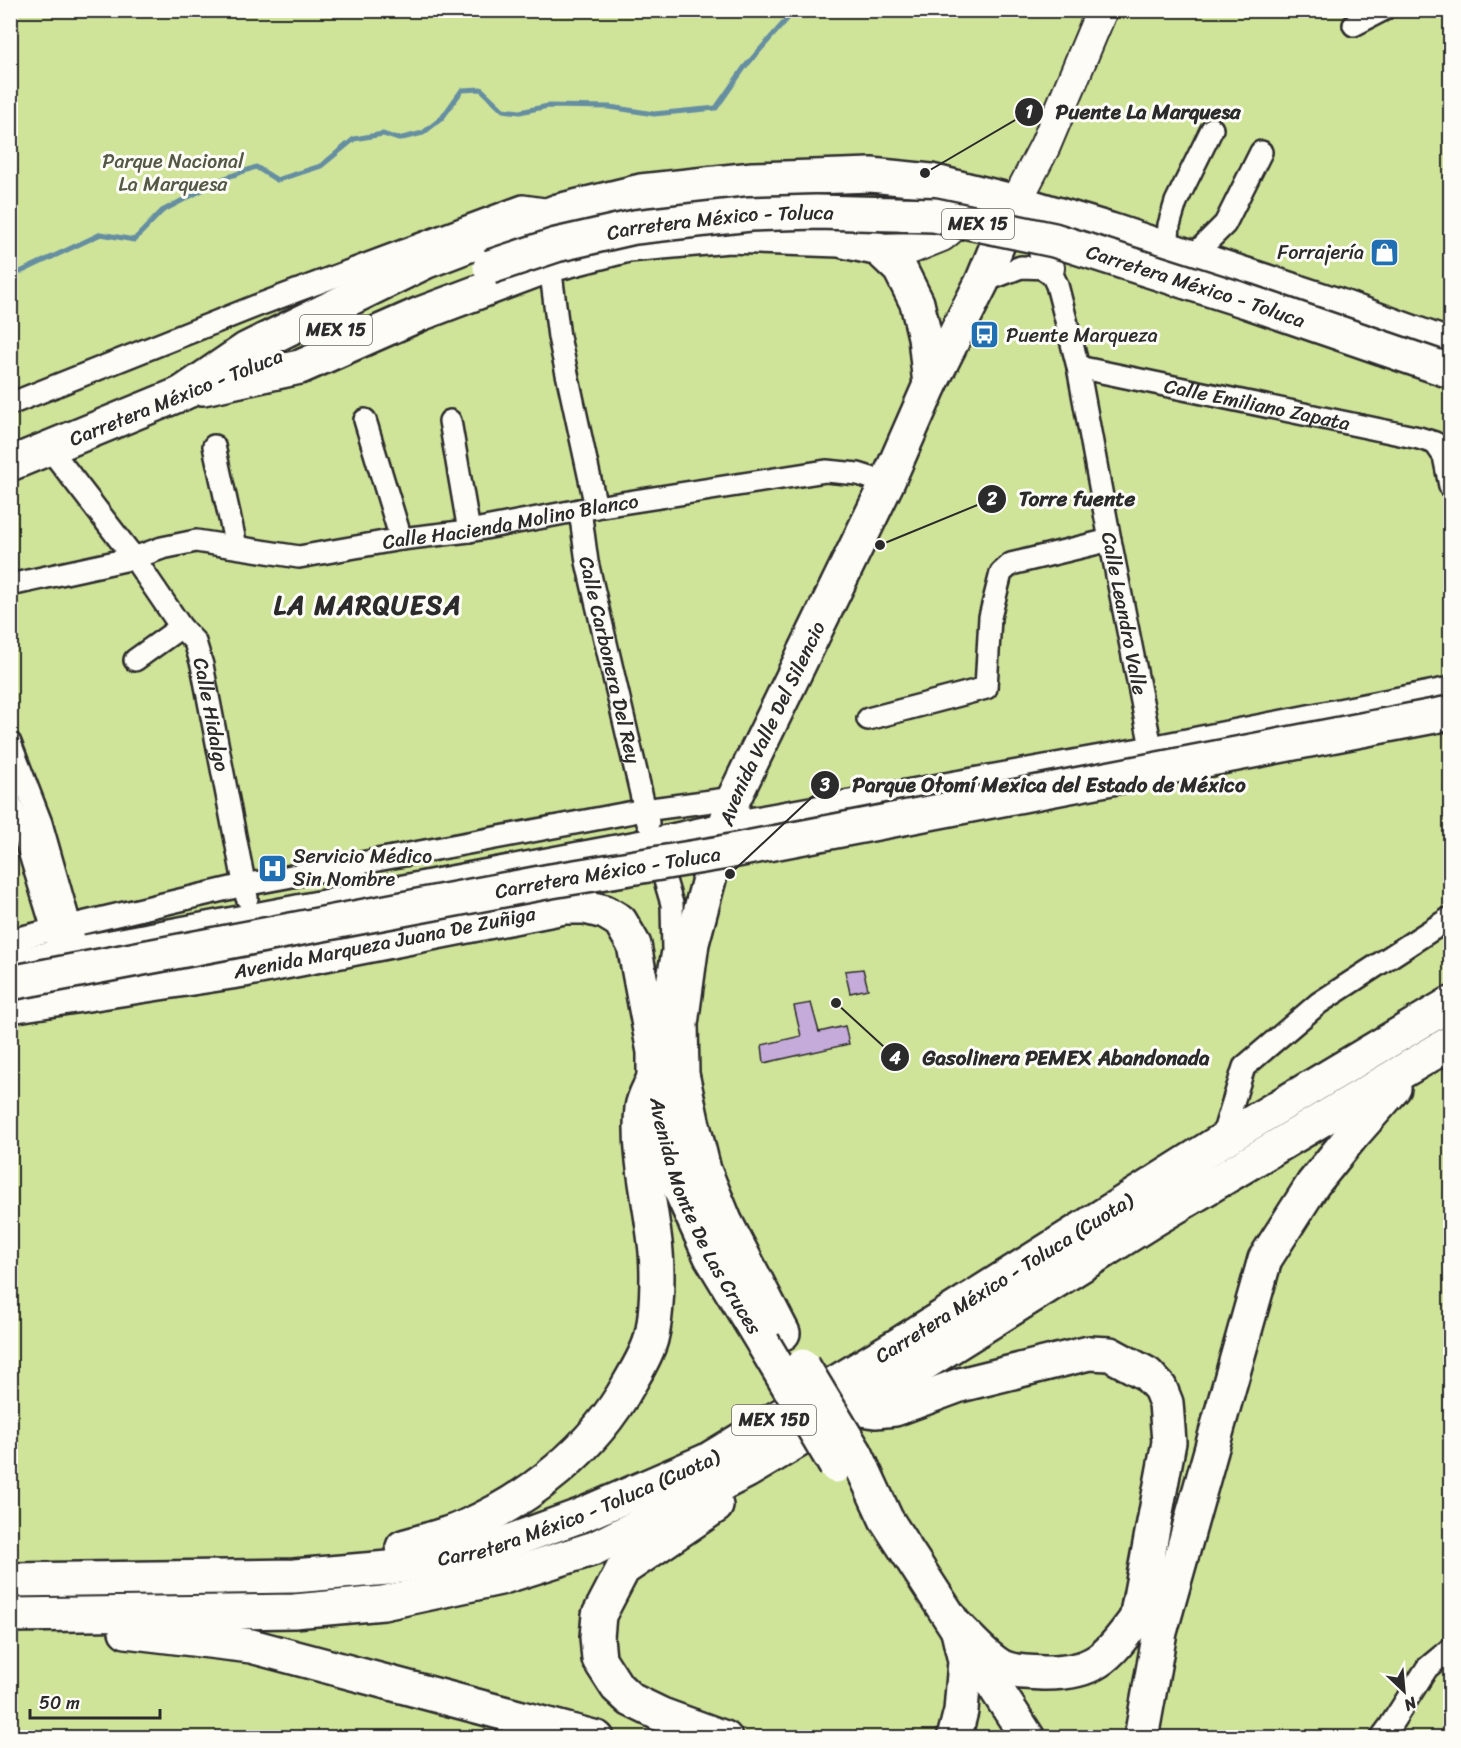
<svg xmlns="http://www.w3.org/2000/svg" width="1461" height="1748" viewBox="0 0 1461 1748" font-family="Sriracha,sans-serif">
	<rect width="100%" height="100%" fill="#f2ecf1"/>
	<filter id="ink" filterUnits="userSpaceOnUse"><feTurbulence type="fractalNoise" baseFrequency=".0167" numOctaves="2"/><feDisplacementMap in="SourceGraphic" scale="12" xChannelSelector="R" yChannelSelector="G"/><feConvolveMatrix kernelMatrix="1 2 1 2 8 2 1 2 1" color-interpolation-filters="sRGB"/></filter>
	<g filter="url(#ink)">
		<path fill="#cfe499" stroke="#7d8862" stroke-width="1.5" d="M11,11H1450V1737L11,1738Z"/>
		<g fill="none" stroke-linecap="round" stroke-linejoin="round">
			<path stroke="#668ea1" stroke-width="5" d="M10,284L18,273L101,234L134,240L162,211L225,178L256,167L277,180L321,166L354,139L383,134L398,139L423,133L442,118L462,90L481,89L503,110L520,112L548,106L610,107L654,114L716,108L744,68L795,10"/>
		</g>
		<path fill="#c5abd9" stroke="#2b2b2b" stroke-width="1.5" d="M863,969L868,989L850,993L845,971Z
			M811,1003L819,1032L845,1026L849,1044L764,1063L762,1045L801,1036L794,1006Z"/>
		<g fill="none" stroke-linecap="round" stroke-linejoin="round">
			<defs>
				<g id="street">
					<path d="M1354,25L1383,10"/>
					<path d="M1167,249L1169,225L1176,202L1212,129"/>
					<path d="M1192,257L1225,224L1261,152"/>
					<path d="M550,265L559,337L596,507"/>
					<path id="s1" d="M982,282L1021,267L1049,268L1057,285L1078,367L1110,540L1151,747"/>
					<path id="s2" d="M1078,367L1419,438L1435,443L1444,456L1450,486"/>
					<path d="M10,404L256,306L523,206L551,210"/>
					<path d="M365,420L401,539"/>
					<path d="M450,421L469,531"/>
					<path d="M214,446L236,546"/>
					<path id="s3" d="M50,449L134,558L181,627L195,642L202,665L247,898"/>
					<path id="s4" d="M580,510L587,562L648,823"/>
					<path id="s5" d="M10,585L134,558L162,548L196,541L299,557L401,539L469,531L596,507L826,471L858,474L887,483"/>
					<path d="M135,660L181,627"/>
					<path d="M868,719L986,688L990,617L1001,573L1011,564L1110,540"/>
					<path d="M10,743L41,823L74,939"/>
					<path d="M10,802L22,828L57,943"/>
					<path d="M657,853L672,904L673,951L657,1037"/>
					<path d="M10,940L244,885L644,810L734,798"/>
					<path d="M10,960L653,839L727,823L1151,747L1450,688"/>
					<path d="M1221,1141L1244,1067L1319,1003L1450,918"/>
					<path d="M1381,1738L1390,1726L1427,1668L1450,1649"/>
				</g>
				<path id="secondary" d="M1016,202L1045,146L1102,10
					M1041,215L1042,244L1049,268
					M879,249L912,248L942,236L976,208"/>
				<g id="primary">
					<path d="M203,388L300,367L420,314L550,265L628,245L729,236L839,240L879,249L900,269L917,303L925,337L930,385"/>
					<path d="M181,394L247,349L427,261L558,211L641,191L753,179L871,175L931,181L1016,202L1110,230L1337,305L1450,346"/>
					<path d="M10,464L200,386"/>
					<path id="s6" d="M10,1006L244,970L564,907H585L605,912L620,921L634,945L654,1052V1078L661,1122L680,1189L711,1257L763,1343"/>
					<path id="s7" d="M783,1333L725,1221L704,1170L692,1121L682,1074L681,1024L692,943L713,864L734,798L887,483L930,385L982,282L1014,205"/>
					<path d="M856,1454L886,1519L1028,1738"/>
				</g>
				<g id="highway">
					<path d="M853,1408L875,1411L895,1409L960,1385L1089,1353L1110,1354L1147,1374L1160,1388L1166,1403L1169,1442L1136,1619C1107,1658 1094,1674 1043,1673C1029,1672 1015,1673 1002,1667C985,1658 971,1640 957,1627"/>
					<path d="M716,1506L623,1569L599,1615L597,1637L599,1659L617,1687L631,1700L662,1715L725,1738"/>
					<path d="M403,1547C423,1541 444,1536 463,1528C530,1499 594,1448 629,1384C637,1370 647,1354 651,1339C657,1316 658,1276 656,1252C652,1206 637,1155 642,1108C643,1098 650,1087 654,1078"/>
					<path id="s8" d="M10,1580L294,1576L388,1568L486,1550L582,1515L706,1461L898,1345L1221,1141L1450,1004"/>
					<path d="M10,1615L294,1611L383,1603L500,1578L595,1548L747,1471L853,1408L1155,1219L1450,1043"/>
					<path d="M126,1631L251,1646L597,1738"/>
					<path d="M954,1738L961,1711L965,1661L957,1627"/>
					<path d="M1141,1738L1160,1632L1265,1259L1313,1184L1350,1138L1394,1088"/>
				</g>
			</defs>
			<use href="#street" stroke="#2b2b2b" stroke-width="26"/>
			<use href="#secondary" stroke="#2b2b2b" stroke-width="34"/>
			<use href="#primary" stroke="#2b2b2b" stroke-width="38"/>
			<use href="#highway" stroke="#2b2b2b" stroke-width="38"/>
			<use href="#street" stroke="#fdfcf7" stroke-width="21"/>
			<use href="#secondary" stroke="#fdfcf7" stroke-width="30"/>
			<use href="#primary" stroke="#fdfcf7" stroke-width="33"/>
			<use href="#highway" stroke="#fdfcf7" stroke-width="33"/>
			<defs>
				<g id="primary-bridge">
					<path id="s9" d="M490,267L556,245L635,227L750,214L816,212L934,215L1054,240L1246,301L1450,371"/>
					<path id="s10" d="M10,983L551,881L721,853L1450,713"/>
					<path d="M763,1343L836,1466"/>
					<path d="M803,1366L856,1454"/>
				</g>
			</defs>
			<use href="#primary-bridge" stroke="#2b2b2b" stroke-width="38" stroke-linecap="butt"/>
			<use href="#primary-bridge" stroke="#fdfcf7" stroke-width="33"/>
		</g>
	</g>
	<defs>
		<symbol id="shop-square" viewBox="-11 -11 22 22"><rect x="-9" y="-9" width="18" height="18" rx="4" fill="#1f6fb2" stroke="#fdfcf7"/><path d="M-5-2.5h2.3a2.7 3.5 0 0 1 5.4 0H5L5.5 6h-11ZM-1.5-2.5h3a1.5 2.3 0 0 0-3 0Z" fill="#fff"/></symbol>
		<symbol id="bus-square" viewBox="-11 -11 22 22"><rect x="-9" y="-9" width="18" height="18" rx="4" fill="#1f6fb2" stroke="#fdfcf7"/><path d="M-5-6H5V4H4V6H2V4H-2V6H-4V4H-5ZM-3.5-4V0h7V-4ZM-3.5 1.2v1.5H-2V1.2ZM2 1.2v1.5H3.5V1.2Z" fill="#fff"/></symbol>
		<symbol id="hospital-square" viewBox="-11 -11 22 22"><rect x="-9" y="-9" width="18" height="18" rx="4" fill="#1f6fb2" stroke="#fdfcf7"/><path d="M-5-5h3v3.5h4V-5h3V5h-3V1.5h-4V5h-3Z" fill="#fff"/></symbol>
	</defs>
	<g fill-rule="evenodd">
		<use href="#shop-square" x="1368" y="236" width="33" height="33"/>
		<use href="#bus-square" x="968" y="318" width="33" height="33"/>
		<use href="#hospital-square" x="256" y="852" width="33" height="33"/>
	</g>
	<g text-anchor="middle" stroke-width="6" stroke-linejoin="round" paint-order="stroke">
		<g fill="#fdfcf7" stroke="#6a6a68" stroke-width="1.5">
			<rect x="942" y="209" width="72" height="30" rx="4.5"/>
			<rect x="300" y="315" width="72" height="30" rx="4.5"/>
			<rect x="732" y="1405" width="84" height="30" rx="4.5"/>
		</g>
		<g font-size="18" font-weight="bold" fill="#2b2b2b">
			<text x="978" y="230">MEX 15</text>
			<text x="336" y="336">MEX 15</text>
			<text x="774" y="1426">MEX 15D</text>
		</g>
		<g font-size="20" fill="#545946" stroke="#fdfcf7">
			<text x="173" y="168">Parque Nacional<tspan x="173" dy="23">La Marquesa</tspan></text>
		</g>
		<g font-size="20" fill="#2b2b2b" stroke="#fdfcf7">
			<text dy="7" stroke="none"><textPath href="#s9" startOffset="236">Carretera México - Toluca</textPath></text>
			<text dy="7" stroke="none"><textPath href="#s9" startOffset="722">Carretera México - Toluca</textPath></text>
			<text transform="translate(176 397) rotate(-22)" y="7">Carretera México - Toluca</text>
			<text dy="7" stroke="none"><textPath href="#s2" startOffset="183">Calle Emiliano Zapata</textPath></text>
			<text dy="7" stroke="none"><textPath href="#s5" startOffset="510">Calle Hacienda Molino Blanco</textPath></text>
			<text dy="7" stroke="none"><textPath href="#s1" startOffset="424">Calle Leandro Valle</textPath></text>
			<text dy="7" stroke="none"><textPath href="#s4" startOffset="153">Calle Carbonera Del Rey</textPath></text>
			<text dy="7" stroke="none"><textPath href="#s3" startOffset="316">Calle Hidalgo</textPath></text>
			<text dy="7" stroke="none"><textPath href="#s7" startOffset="646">Avenida Valle Del Silencio</textPath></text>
			<text dy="7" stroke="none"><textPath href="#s10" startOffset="608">Carretera México - Toluca</textPath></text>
			<text dy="7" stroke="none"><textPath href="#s6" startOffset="380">Avenida Marqueza Juana De Zuñiga</textPath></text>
			<text dy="7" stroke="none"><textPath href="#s6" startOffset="933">Avenida Monte De Las Cruces</textPath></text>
			<text dy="7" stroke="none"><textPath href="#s8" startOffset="1065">Carretera México - Toluca (Cuota)</textPath></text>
			<text dy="7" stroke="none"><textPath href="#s8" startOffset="579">Carretera México - Toluca (Cuota)</textPath></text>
		</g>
		<g font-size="20" fill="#2b2b2b" stroke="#fdfcf7" text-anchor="start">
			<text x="1364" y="259" text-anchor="end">Forrajería</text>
			<text x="1006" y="342">Puente Marqueza</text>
			<text x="293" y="863">Servicio Médico<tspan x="293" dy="23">Sin Nombre</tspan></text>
		</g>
		<g font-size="26" font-weight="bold" letter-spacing="1.5" fill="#2b2b2b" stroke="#fdfcf7">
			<text x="368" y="614">LA MARQUESA</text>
		</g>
	</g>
	<path fill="none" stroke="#2b2b2b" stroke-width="2" d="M925 173L1029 112M880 545L992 499M730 874L825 785M836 1003L895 1057"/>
	<g fill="#2b2b2b" stroke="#fdfcf7" stroke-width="2">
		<circle cx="925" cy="173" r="6"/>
		<circle cx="880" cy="545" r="6"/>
		<circle cx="730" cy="874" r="6"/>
		<circle cx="836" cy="1003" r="6"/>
		<circle cx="1029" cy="112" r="15"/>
		<circle cx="992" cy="499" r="15"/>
		<circle cx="825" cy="785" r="15"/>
		<circle cx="895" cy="1057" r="15"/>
	</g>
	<g font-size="18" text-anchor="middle" font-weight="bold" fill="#fff">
		<text x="1029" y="118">1</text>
		<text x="992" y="505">2</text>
		<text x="825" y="791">3</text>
		<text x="895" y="1064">4</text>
	</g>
	<g font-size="21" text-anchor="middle" font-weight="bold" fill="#2b2b2b" stroke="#fdfcf7" stroke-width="6" stroke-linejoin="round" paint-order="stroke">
		<text x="1148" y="119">Puente La Marquesa</text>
		<text x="1077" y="506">Torre fuente</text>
		<text x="1049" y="792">Parque Otomí Mexica del Estado de México</text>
		<text x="1066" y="1065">Gasolinera PEMEX Abandonada</text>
	</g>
	<rect width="1461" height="1748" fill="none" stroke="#fdfcf7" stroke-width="36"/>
	<rect x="18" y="18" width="1425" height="1712" fill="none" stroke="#2b2b2b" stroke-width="2" filter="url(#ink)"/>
	<g transform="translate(1404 1691) rotate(154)" stroke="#fdfcf7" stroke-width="4.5" paint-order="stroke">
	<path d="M0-4.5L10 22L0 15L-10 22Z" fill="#2b2b2b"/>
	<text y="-9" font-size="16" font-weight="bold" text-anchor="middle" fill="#2b2b2b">N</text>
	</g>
	<path d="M30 1709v9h130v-9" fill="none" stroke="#2b2b2b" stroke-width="3"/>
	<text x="39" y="1709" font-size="18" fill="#2b2b2b" stroke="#fdfcf7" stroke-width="4.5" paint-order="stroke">50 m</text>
</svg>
